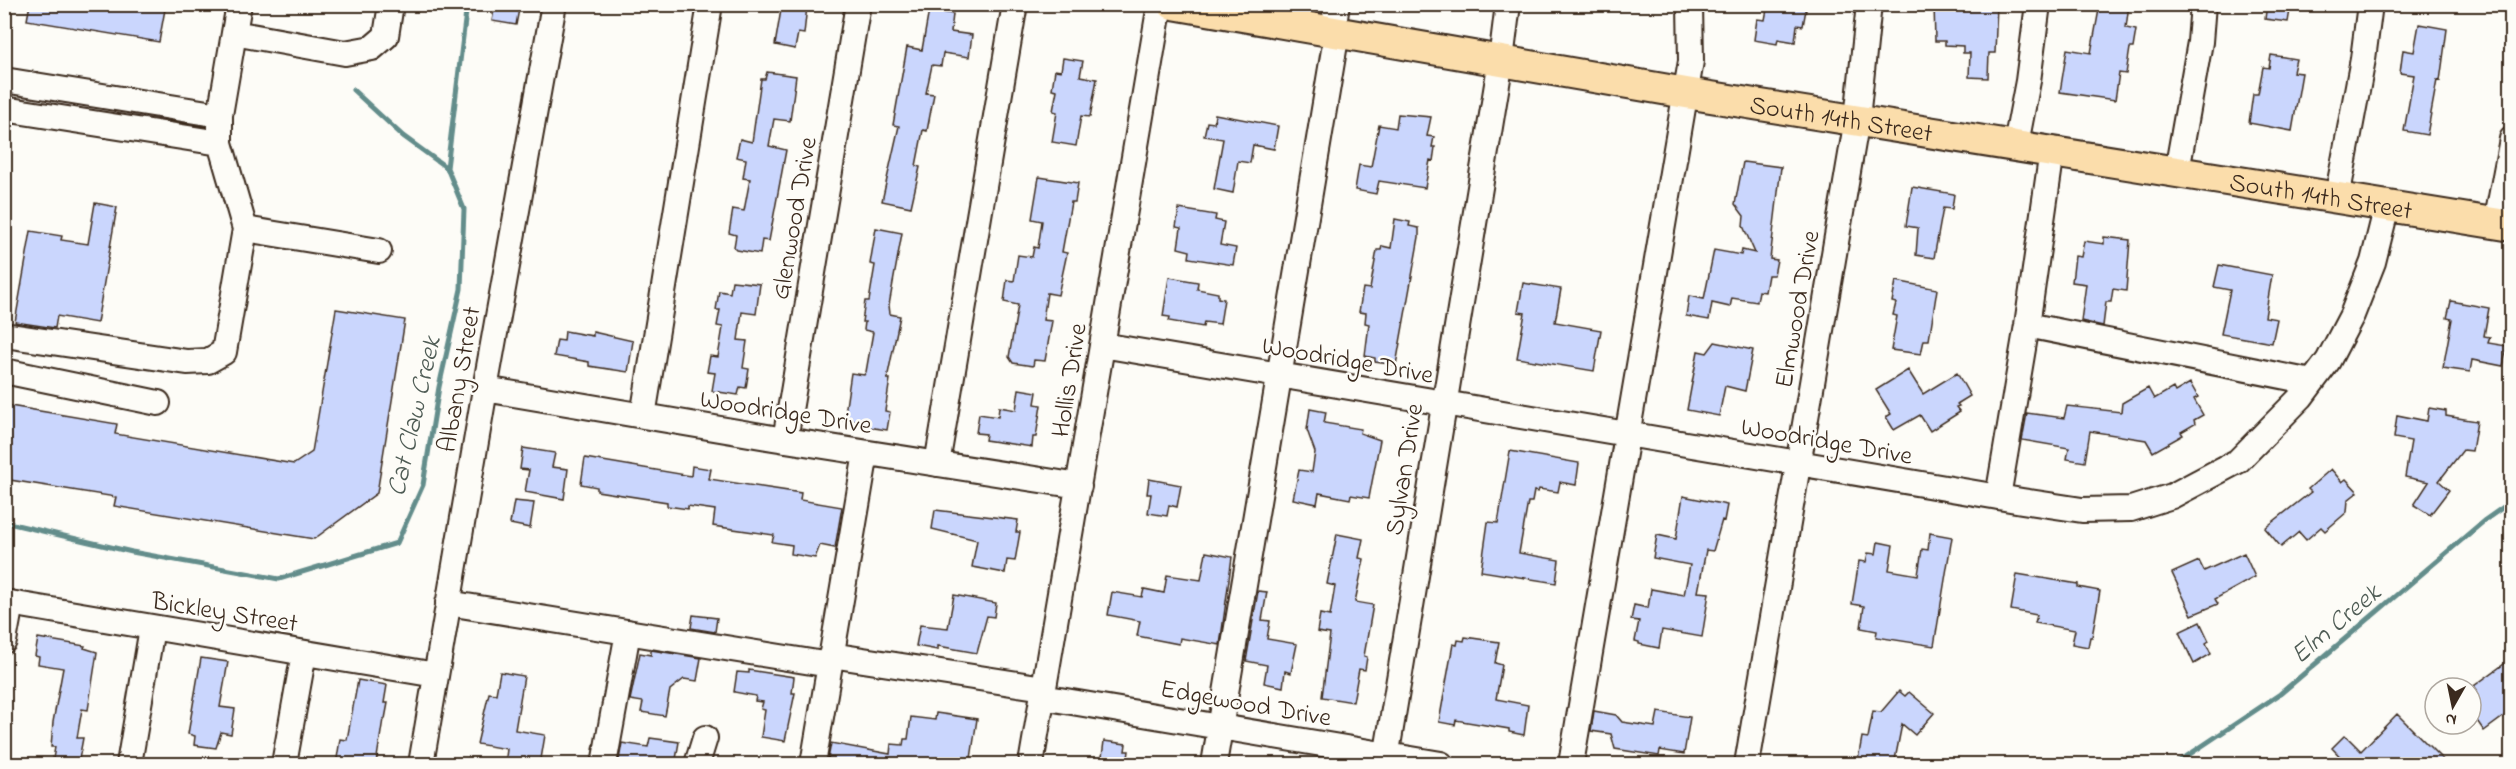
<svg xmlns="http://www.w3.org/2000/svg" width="2516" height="769" viewBox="0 0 2516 769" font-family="'Indie Flower',sans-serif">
	<rect width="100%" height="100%" fill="#fdfcf7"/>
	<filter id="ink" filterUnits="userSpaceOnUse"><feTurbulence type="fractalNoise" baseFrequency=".0167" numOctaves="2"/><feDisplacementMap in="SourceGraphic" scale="12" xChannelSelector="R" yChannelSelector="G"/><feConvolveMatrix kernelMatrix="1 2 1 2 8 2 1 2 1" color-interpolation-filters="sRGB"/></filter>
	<g filter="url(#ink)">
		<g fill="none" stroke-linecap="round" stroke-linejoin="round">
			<path stroke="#638d8b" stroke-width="5" d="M353,90L403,136L447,168
				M4,522L132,552L279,579L397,543L423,485L439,387L461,289L464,209L447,168L467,4
				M2175,764L2280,694L2485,520L2512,501"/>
		</g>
		<path fill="#cad6fd" stroke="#3b2a1e" stroke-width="1.5" d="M30,4H166L159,42L27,20Z
			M495,4H520L516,25L492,21Z
			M782,4L807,6L804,34L798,33L795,49L775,45Z
			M1768,4H1807L1803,26L1797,25L1795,42L1778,39L1777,44L1754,40L1757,19L1765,20Z
			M1934,4H1997L1995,53H1989L1988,78L1969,77L1970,53H1963V46L1945,45V41H1935Z
			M2100,4H2129L2126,28L2136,30L2133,48H2130L2126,74L2119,73L2115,100L2060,92L2067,49L2091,53Z
			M2267,4H2291L2288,22L2265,19Z
			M929,10L953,14L951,32L972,35L969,57L943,53L941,66L932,65L926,93L934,94L927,131L923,130L916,166L920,167L911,207L882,201L899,126L893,125L907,47L922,50Z
			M2419,24L2447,29L2440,81L2437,80L2427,135L2404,131L2414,75L2400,73L2403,50L2414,52Z
			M2271,55L2296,59L2293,72L2302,73L2292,131L2249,123L2253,94H2258L2263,67L2269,68Z
			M1063,58L1083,61L1080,76L1097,79L1090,117L1081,116L1076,146L1052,142L1057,112L1053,111L1057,90L1052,89L1055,70L1061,71Z
			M767,72L796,76L790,121L774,119L769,146L786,150L769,241L762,240L760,254L737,250L734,247L736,235L729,233L733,209L744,211L750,179L743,178L746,159L736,157L740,139L752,142L761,79H765Z
			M1215,114L1278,126L1274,149L1253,145L1250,163L1238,161L1233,193L1214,189L1223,139L1204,136L1207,122L1214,123Z
			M1398,114L1431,117L1427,136L1434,137L1432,147H1435L1433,161L1430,160L1425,188L1379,181L1376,194L1355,190L1359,165L1371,167L1379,125L1396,128Z
			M1743,162L1781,167L1770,259L1777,260L1774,275H1768L1765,292L1759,291L1757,302L1732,298L1730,307L1712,303L1709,320L1686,316L1689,296L1704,299L1714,250L1741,255L1742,250L1755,253L1743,226L1744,216L1735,204Z
			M1039,177L1078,183L1075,202H1071L1062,252L1067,253L1058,295L1047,293L1043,320L1052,321L1045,361L1034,360L1033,366L1013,363L1009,357L1018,305L1004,302L1007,280L1014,281L1018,255L1032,257L1034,247L1038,248L1042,221L1032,219Z
			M1912,187L1954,194L1952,209L1943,208L1934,258L1916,255L1918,228L1906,226Z
			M95,203L117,207L97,323L57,316L55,328L15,322L31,231L62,236L61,240L88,244Z
			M1179,209L1216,215L1215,220L1224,222L1220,245L1236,248L1233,265L1189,258L1190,251L1178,248L1181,228L1176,227Z
			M1395,219L1410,222L1409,226L1419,228V237L1396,365L1375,362V358L1365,356L1369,324L1365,323L1366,313L1359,312L1363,288L1370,289L1377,250H1381L1382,246L1391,248Z
			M876,228L902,233L889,305L890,314L900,316L887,379H890L885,411L890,412L887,430L861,426V422L844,420L851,373L864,375L866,372L873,332L864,330L865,322H862L865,301H869L875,265L870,264Z
			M2104,237L2130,240L2126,291L2113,289L2111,302H2106L2103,326L2081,321L2086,284L2072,282L2075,256L2081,257L2084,241L2104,244Z
			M2219,265L2272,275L2265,317L2277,319L2272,343L2221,334L2230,290L2214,287Z
			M1169,277L1198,282L1197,289L1218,293V298L1224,299L1220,324L1204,322L1203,327L1169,321L1170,317L1163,316Z
			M732,281L760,284L756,314L742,312L738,340L747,341L743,368L749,369L746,388L740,387L738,395L712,391L715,373L707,372L710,356L718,357L723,327L717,326L720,310H716L719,291L730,293Z
			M1896,281L1937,289L1929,340H1924L1921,354L1891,350L1897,316L1893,315L1896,303L1892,302Z
			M1523,283L1561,289L1555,322L1601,330L1594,371L1517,358L1525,313L1518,312Z
			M2451,301L2489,308L2484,336L2490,337L2488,343L2507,346L2503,366L2472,360L2470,372L2443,368L2452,319L2447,318Z
			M336,309L405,320L377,493L314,539L114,506L116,497L4,479V405L117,424L115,434L294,464L312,452Z
			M565,331L593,336V332L633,341L628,372L589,366V362L554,356L557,340L564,341Z
			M1715,342L1753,350L1745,391L1725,386L1719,416L1687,410L1698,351L1707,353Z
			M1908,370L1923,394L1957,373L1970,396L1957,404L1959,406L1956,407L1960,412L1930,431L1920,415L1894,430L1886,417L1891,414L1876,390Z
			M2190,383L2198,397L2194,399L2203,415L2194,420L2195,424L2181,432L2183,435L2153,452L2146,440L2090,431L2085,462L2067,459L2069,448L2022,440L2027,413L2064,418L2067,406L2121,412L2122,403L2148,388L2154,399L2173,388L2175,392Z
			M1019,389L1037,392L1035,404L1041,405L1036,437H1033L1032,447L985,440L986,434L976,433L979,414L998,417L999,407L1016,410Z
			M2429,408L2446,411V416L2477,421L2472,451L2463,450L2439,481L2449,490L2430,515L2414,505L2429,482L2405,477L2411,441L2394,438L2397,415L2427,421Z
			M1310,409L1326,412L1324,423L1361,429L1360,433L1380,440L1369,498L1351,495L1350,499L1319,493L1317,504L1293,499L1299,470L1312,472L1315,452L1307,430Z
			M523,448L555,453L552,467L568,469L564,499L525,492L529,470L520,469Z
			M1510,451L1579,463L1576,485L1560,482L1558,492L1539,489L1538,492L1534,491L1532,502H1528L1519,553L1559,560L1556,583L1481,571L1488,522L1498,523Z
			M585,458L691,476L692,466L711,469L709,479L801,493L800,500L842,507L835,548L820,545L815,558L791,554L792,545L772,542L774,535L713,526L715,510L688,506V509L667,506V502L597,491V487L581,484Z
			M2331,469L2342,482L2346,479L2358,492L2348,500L2347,512L2325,531L2321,527L2306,540L2299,532L2281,547L2265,528L2311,492L2308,489Z
			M1149,479L1181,485L1177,507L1169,505L1167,516L1148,513L1151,494H1147Z
			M1683,496L1727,505L1724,521L1722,520L1713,551L1706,550L1698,592L1709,593L1702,637L1662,630L1659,648L1639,644V642L1635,641L1639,621L1631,620L1634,605L1648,608L1651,589L1684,595L1690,565L1653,558L1657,535L1676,539Z
			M514,501L534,503L530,528L510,524Z
			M935,510L1018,520L1016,532H1020L1015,561L1007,560L1005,573L972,567L977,540L932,529Z
			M1930,533L1952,537L1934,646L1876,637L1877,631L1861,628L1864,606L1852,604L1859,561L1866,562L1868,553L1876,554L1878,542L1893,545L1889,570L1918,575L1922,549L1928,550Z
			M1337,534L1363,539L1359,558L1364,559L1355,602L1373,605L1364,656L1367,657L1365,670L1359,669L1353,702L1322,697L1330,634L1317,632L1320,614L1330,616L1335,586L1327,584Z
			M1206,552L1232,557L1220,645L1180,638L1179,644L1137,636L1140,621L1108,615L1112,592L1142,597L1144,589L1164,593L1167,575L1201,580Z
			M2244,553L2255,577L2215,599L2218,604L2192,615L2172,573L2199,561L2204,571Z
			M2017,574L2078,584V587L2100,591L2092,637H2090L2088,647L2072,644L2075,630L2035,623L2037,615L2011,610Z
			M1258,591L1267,592L1262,620L1270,621L1267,639L1297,644L1291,673L1285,671L1283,687L1264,683L1267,665L1246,661Z
			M954,595L996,603L994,617L987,616L977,653L938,646V650L916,646L920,625L948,628Z
			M693,615L717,618L715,632L691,628Z
			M2200,622L2209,641L2206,643L2211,654L2194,664L2179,632Z
			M1465,637L1499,642L1495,663L1502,665L1496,699L1528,705L1524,735L1509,732V729L1456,720L1455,725L1439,722L1453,644L1457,645L1458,640L1464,641Z
			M38,638L85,646L84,648L97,652L88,710L82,709L77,738H83L78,765H52L55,747H51L53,722L63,668L38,664L39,657L35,656Z
			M651,650L701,658L697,681L684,679L670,690L665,716L641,712L643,702L630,700L640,653L651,655Z
			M201,658L228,662L220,707L235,709L231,734L221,732L216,748L194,745L195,736L188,734Z
			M2511,659V711L2484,731L2471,712V694L2477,690L2474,686Z
			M749,670L794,677L792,693H795L785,741L761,737L765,710L761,709L763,702L755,701L756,696L734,692L737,672L749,673Z
			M500,672L524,676L515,730L545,735L540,765H505L507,749L477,744L489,693L496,694Z
			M358,680L387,685L384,703H388L385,719H383L376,764L361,762V765H336L340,739L347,740Z
			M1899,691L1905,696L1909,692L1934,713L1915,735L1902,724L1894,765H1857L1862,737L1868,738L1873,711L1881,712Z
			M1594,711L1616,715L1622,722L1655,727L1658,712L1690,717L1684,754L1660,750L1659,756L1615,749L1611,734L1591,731Z
			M936,713L977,719L970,765H859L828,759L831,743L890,754L891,744L903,745L904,739H908L911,717L935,720Z
			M2397,714L2448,765H2348L2332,748L2345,735L2361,751Z
			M650,738L679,742L675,765H618L622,743L648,747Z
			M1104,741L1126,744L1125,751H1129L1127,765H1101Z"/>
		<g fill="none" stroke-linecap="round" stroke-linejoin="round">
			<defs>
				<path id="minor" d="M239,4L234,33L345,53L372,48L386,36L391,4
					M1333,32L1337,4
					M4,80L220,115V143L4,109
					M220,115L234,33
					M2016,144L2028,81L2038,4
					M2177,171L2200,42L2203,4
					M2337,198L2363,59L2370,4
					M2496,224L2512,139
					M245,229L379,251
					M2027,325L2312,382
					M4,335L187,362L208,361L224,352L245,229L220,143
					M1102,345L2022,501L2082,510L2131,509L2172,496L2238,461L2301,397L2328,361L2352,315L2373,262L2387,206
					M4,371L158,403
					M485,389L773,438L1079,486
					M643,416L710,4
					M785,440L858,4
					M937,464L1015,4
					M1998,497L2027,325L2052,151
					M4,602L436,675
					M448,603L830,665
					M4,641L11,603
					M831,655L1044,688
					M1042,697L1441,764
					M129,764L152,628
					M284,764L304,653
					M421,764L485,389L554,4
					M604,764L628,632
					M697,764L705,738
					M813,764L866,453
					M1031,764L1160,4
					M1214,764L1337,32
					M1385,764L1501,60L1508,4
					M1571,764L1691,61L1690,4
					M1747,764L1857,119L1869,4"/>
				<g id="major">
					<path id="s1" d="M1173,4L1686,93L2512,226"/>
				</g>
			</defs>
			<use href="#minor" stroke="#3b2a1e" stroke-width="28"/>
			<use href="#major" stroke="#3b2a1e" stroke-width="34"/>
			<use href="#minor" stroke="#fdfcf7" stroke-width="24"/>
			<use href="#major" stroke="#fbddab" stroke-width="30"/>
		</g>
	</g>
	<g text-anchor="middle" stroke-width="5" stroke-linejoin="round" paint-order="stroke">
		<g font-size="26" fill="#3b2a1e" stroke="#fdfcf7">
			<text dy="9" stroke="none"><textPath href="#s1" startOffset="678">South 14th Street</textPath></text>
			<text dy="9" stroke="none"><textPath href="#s1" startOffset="1164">South 14th Street</textPath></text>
			<text transform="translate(793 218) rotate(-80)" y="9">Glenwood Drive</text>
			<text transform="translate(1796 309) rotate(-80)" y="9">Elmwood Drive</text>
			<text transform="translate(1348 359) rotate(10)" y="9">Woodridge Drive</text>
			<text transform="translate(458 379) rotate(-80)" y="9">Albany Street</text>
			<text transform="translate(1068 380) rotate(-81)" y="9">Hollis Drive</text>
			<text transform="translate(786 411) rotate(9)" y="9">Woodridge Drive</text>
			<text transform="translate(1827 440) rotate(10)" y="9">Woodridge Drive</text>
			<text transform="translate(1403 469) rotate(-81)" y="9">Sylvan Drive</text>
			<text transform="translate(225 611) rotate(9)" y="9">Bickley Street</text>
			<text transform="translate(1246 702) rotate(10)" y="9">Edgewood Drive</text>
		</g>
		<g font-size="27" font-style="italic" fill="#4f5c55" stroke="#fdfcf7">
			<text transform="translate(413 416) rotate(-77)" y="9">Cat Claw Creek</text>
			<text transform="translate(2335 623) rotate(-40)" y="9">Elm Creek</text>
		</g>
	</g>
	<rect width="2516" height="769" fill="none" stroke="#fdfcf7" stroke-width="24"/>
	<rect x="12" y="12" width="2492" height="745" fill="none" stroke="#3b2a1e" stroke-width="2" filter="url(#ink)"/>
	<g transform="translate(2453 706) rotate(189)"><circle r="28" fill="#fdfcf7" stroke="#afa8a0" stroke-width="1.5"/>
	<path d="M0-4.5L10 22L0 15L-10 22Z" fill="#3b2a1e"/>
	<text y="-9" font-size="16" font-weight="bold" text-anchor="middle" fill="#3b2a1e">N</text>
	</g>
</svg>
